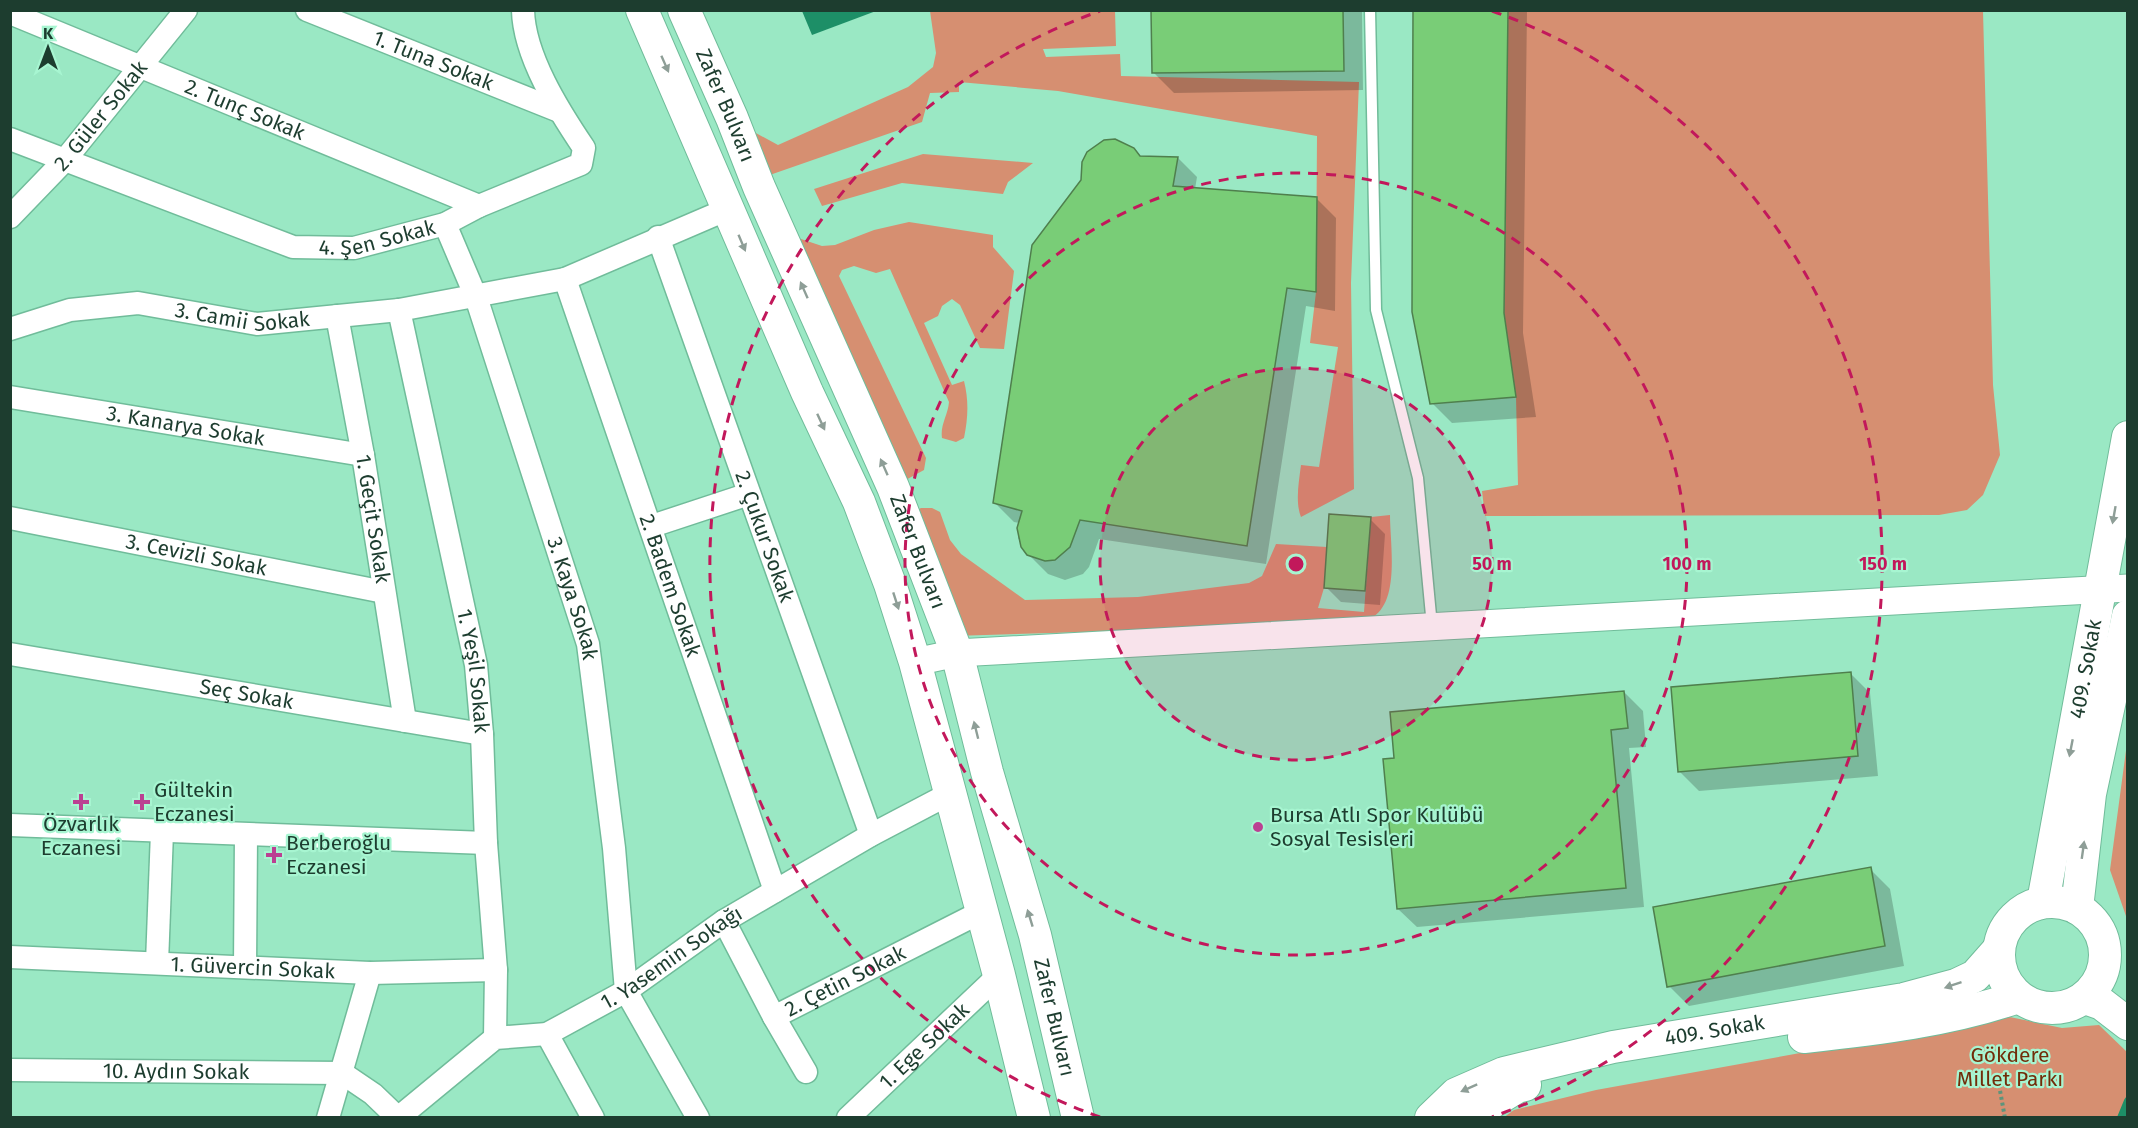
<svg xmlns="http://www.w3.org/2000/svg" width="2138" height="1128" viewBox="0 0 2138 1128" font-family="'Fira Sans',sans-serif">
	<rect width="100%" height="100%" fill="#9ae8c4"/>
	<path fill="#d68f71" d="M930,11H1115L1116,46L1043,49L1046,57L1120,54L1121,76L1359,82L1351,283L1354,489L1301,517C1295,502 1299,481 1301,465L1319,467L1338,347L1310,343L1316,292L1317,136L1058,91L959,82V92L930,93L922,122L764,177L754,132L778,145L908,87L933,67L936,53Z
		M1508,11H1983L1993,385L2000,455L1983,495L1967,510L1939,515L1485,516L1482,491L1518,485L1516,397L1504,313Z
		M923,154L1033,163L1008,182L1003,194L902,183L822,206L814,189Z
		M909,222L993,235V247L1014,271L1004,349L980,348L960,305L952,299L942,306L938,316L924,323L952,385L964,381C969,401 968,418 964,438L956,442L942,438C940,425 948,415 949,402L890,269L876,273L854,266L842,270L839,276L926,458L924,470L902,482L795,237L822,246L835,245L874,230Z
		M921,508H932L940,512L950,540L961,554L1025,600L1138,597L1249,583L1262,576L1276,544L1327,547L1324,588L1318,608L1364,612L1371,517L1390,515C1390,544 1400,600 1373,617C1361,624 1336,623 1322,625L953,636L913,512Z
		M2127,743V919L2110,870Z
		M2005,1016L2062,1028L2099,1025L2127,1052V1117L1503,1118L1514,1110L1596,1090Z"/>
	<path fill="#1d8f67" d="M802,11H876L812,35Z"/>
	<path fill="#0003" d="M1153,10H1362L1363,90L1174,93L1154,73Z
		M1414,10H1527L1523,333L1536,417L1452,423L1432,403Z
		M1133,149L1141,157L1178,158L1197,177L1195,189L1316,198L1336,218L1335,311L1306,306L1266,564L1099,539L1089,567L1083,574L1065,580L1048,574L1028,554L1018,538L1020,523L1014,522L995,503Z
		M1370,519L1385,534L1380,605L1341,602L1326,587Z
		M1850,673L1870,693L1878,776L1699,791L1679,771Z
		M1624,692L1643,711L1646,747L1629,748L1644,907L1417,927L1398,909L1395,759Z
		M1870,869L1890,889L1904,966L1689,1006L1669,986Z"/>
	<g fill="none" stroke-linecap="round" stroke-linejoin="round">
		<path stroke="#1d8f67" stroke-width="8" d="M2121,1118L2128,1101"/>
	</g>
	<path fill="#79cd77" stroke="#4f7f4d" stroke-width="1.5" d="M1151,10H1343L1344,71L1152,73Z
		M1413,10H1508L1504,313L1516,397L1430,404L1412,312Z
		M1115,139L1134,148L1140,156L1178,157L1173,186L1317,197L1316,292L1287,288L1247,546L1080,520L1070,547L1055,560L1045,561L1027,555L1021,547L1017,528L1022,511L993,503L1032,245L1081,180L1082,162L1087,152L1104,140Z
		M1329,514L1371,517L1365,591L1324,588Z
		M1851,672L1858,756L1678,772L1671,687Z
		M1624,691L1628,728L1611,730L1626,888L1397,909L1383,759L1394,758L1390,712Z
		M1871,867L1885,946L1667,987L1653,907Z"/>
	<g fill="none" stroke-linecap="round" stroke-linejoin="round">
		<defs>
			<path id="service" d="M1370,10L1376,310L1418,478L1432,626"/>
			<g id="minor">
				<path id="s1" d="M307,10L559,111"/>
				<path id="s2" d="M10,13L479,206"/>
				<path id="s3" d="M10,139L293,247L354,248L445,224L479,206L581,164L584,148C559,111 524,56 523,10"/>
				<path id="s4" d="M10,217L64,161L186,10"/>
				<path id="s5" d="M445,224L476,297L588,644L614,848L626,991L698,1118"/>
				<path id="s6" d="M658,237L871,835"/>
				<path id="s7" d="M565,279L775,891"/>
				<path id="s8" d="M399,310L476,665L482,734L486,843L496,970L495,1038"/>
				<path id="s9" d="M337,316L363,455L405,721"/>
				<path id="s10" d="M10,329L70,310L138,303L257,324L399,310L565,279L728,209"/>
				<path id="s11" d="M10,397L363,455"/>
				<path id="s12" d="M10,518L384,592"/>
				<path d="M652,526L749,494"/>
				<path id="s13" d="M10,654L482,734"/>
				<path d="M10,825L486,843"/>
				<path id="s14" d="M724,921L774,1017L981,912"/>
				<path id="s15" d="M10,957L370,973L496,970"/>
				<path d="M157,963L162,832"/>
				<path d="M245,967L246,835"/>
				<path d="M774,1017L806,1072"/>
				<path d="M547,1034L593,1118"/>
				<path id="s16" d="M10,1070L342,1073L373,1094L398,1118"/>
				<path d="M328,1118L370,973"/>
				<path id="s17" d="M398,1118L495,1038L547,1034L626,991L724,921L871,835L949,794"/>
				<path id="s18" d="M848,1118L999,975"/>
			</g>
			<path id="tertiary" d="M915,662L957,653L2128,588"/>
			<g id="secondary">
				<path d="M642,10L807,392L859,502L890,584L915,662L999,975L1034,1118"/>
				<path id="s19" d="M684,10L732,118L759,187L893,487L957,653L987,772L1035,935L1078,1118"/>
				<circle cx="2052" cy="955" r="53"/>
				<path id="s20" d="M2043,902L2128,437"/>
				<path d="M2077,908L2090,794L2128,616"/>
				<path d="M2085,998L2102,1004L2128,1024"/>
				<path d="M1804,1037C1877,1029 1948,1021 2018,997"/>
				<path id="s21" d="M1431,1118L1456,1094L1504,1073L1613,1047L1904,999L1956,985L1975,976L1998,950"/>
				<path d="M1466,1118L1517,1087L1525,1085"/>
			</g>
		</defs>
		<use href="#service" stroke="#70bc9a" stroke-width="13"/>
		<use href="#minor" stroke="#70bc9a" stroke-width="25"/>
		<use href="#tertiary" stroke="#70bc9a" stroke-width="29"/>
		<use href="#secondary" stroke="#70bc9a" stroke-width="34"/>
		<path stroke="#5d947b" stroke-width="4" stroke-dasharray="3 3" stroke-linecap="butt" d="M1999,1085L2005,1118"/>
		<use href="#service" stroke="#fff" stroke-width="10"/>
		<use href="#minor" stroke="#fff" stroke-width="22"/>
		<use href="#tertiary" stroke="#fff" stroke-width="27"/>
		<use href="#secondary" stroke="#fff" stroke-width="32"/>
	</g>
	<defs><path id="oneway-solid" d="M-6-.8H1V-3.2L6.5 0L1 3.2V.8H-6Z" transform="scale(1.5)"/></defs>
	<g fill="#8e9e97">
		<use href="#oneway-solid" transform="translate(665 64) rotate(66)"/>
		<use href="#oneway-solid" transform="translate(742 243) rotate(67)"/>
		<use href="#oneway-solid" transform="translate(804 290) rotate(-114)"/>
		<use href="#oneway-solid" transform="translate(821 422) rotate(65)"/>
		<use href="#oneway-solid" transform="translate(884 467) rotate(-114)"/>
		<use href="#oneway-solid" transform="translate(2114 515) rotate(100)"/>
		<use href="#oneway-solid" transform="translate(896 601) rotate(72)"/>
		<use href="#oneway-solid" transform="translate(976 730) rotate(-104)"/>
		<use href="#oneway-solid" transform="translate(2071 748) rotate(101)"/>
		<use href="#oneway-solid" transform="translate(2083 850) rotate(-82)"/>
		<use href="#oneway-solid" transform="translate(1030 918) rotate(-107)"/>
		<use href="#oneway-solid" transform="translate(1953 985) rotate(161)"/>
		<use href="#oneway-solid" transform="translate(1469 1088) rotate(156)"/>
	</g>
	<circle cx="1296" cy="564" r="196" fill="#c2185b" fill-opacity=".12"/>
	<g fill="none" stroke="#c2185b" stroke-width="3" stroke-dasharray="10 8">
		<circle cx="1296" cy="564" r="196"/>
		<circle cx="1296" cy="564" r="391"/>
		<path d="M1100 1117A587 587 0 0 1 1100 11M1492 11A587 587 0 0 1 1492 1117"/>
	</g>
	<g fill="#bb4092" stroke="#a7f5d1" stroke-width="2">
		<path d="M78 793h6v6h6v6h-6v6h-6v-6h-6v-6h6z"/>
		<path d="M139 793h6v6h6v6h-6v6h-6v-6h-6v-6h6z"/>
		<circle cx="1258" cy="827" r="6"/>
		<path d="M271 846h6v6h6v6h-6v6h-6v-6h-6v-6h6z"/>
	</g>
	<g text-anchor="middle" stroke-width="4.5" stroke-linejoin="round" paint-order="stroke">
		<g font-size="21" fill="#1d3d2f" stroke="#a7f5d1">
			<text dy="7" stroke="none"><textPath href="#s1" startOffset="136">1. Tuna Sokak</textPath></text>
			<text dy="7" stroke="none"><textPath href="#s19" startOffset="104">Zafer Bulvarı</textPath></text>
			<text dy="7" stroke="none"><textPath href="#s2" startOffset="254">2. Tunç Sokak</textPath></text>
			<text dy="7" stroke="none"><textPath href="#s4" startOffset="136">2. Güler Sokak</textPath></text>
			<text dy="7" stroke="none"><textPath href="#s3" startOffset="388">4. Şen Sokak</textPath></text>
			<text dy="7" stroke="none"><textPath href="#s10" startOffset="237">3. Camii Sokak</textPath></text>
			<text dy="7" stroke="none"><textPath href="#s11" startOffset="178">3. Kanarya Sokak</textPath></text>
			<text dy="7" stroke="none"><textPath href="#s9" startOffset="206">1. Geçit Sokak</textPath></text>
			<text dy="7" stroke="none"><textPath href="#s6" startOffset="318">2. Çukur Sokak</textPath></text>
			<text dy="7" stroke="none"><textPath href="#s19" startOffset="590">Zafer Bulvarı</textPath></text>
			<text dy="7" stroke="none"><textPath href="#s12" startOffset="190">3. Cevizli Sokak</textPath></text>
			<text dy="7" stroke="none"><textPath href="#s7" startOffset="324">2. Badem Sokak</textPath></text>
			<text dy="7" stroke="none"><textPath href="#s5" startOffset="396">3. Kaya Sokak</textPath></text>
			<text dy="7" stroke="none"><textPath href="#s20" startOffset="237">409. Sokak</textPath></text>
			<text dy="7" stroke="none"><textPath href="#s8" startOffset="369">1. Yeşil Sokak</textPath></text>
			<text dy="7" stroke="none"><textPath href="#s13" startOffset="240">Seç Sokak</textPath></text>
			<text dy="7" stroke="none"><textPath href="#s17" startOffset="324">1. Yasemin Sokağı</textPath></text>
			<text dy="7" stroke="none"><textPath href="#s15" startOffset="243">1. Güvercin Sokak</textPath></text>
			<text dy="7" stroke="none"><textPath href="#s14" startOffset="188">2. Çetin Sokak</textPath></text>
			<text dy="7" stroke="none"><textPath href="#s19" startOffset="1076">Zafer Bulvarı</textPath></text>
			<text dy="7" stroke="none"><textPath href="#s21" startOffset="302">409. Sokak</textPath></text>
			<text dy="7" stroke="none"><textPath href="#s18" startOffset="105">1. Ege Sokak</textPath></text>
			<text dy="7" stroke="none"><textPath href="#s16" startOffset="166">10. Aydın Sokak</textPath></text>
		</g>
		<g font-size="21" fill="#1d3d2f" stroke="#a7f5d1" text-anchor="start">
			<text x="154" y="797">Gültekin<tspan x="154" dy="24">Eczanesi</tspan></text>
			<text x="1270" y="822">Bursa Atlı Spor Kulübü<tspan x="1270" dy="24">Sosyal Tesisleri</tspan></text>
			<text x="81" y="831" text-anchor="middle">Özvarlık<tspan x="81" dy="24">Eczanesi</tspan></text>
			<text x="286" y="850">Berberoğlu<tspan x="286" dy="24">Eczanesi</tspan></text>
		</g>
		<g font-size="21" fill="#712d0a" stroke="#a7f5d1">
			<text x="2010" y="1062">Gökdere<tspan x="2010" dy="24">Millet Parkı</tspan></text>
		</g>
	</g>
	<circle cx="1296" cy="564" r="9" fill="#c2185b" stroke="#a7f5d1" stroke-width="3"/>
	<g font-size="18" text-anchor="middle" font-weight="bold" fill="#c2185b" stroke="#a7f5d1" stroke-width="4.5" stroke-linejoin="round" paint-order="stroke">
		<text x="1492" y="570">50 m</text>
		<text x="1687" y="570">100 m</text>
		<text x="1883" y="570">150 m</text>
	</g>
	<rect width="2138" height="1128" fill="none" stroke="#1d3d2f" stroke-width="24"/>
	<g transform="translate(48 48)" stroke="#a7f5d1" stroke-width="4.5" paint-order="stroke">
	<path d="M0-4.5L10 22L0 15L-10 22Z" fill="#1d3d2f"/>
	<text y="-9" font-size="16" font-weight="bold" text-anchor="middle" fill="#1d3d2f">K</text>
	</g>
</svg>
